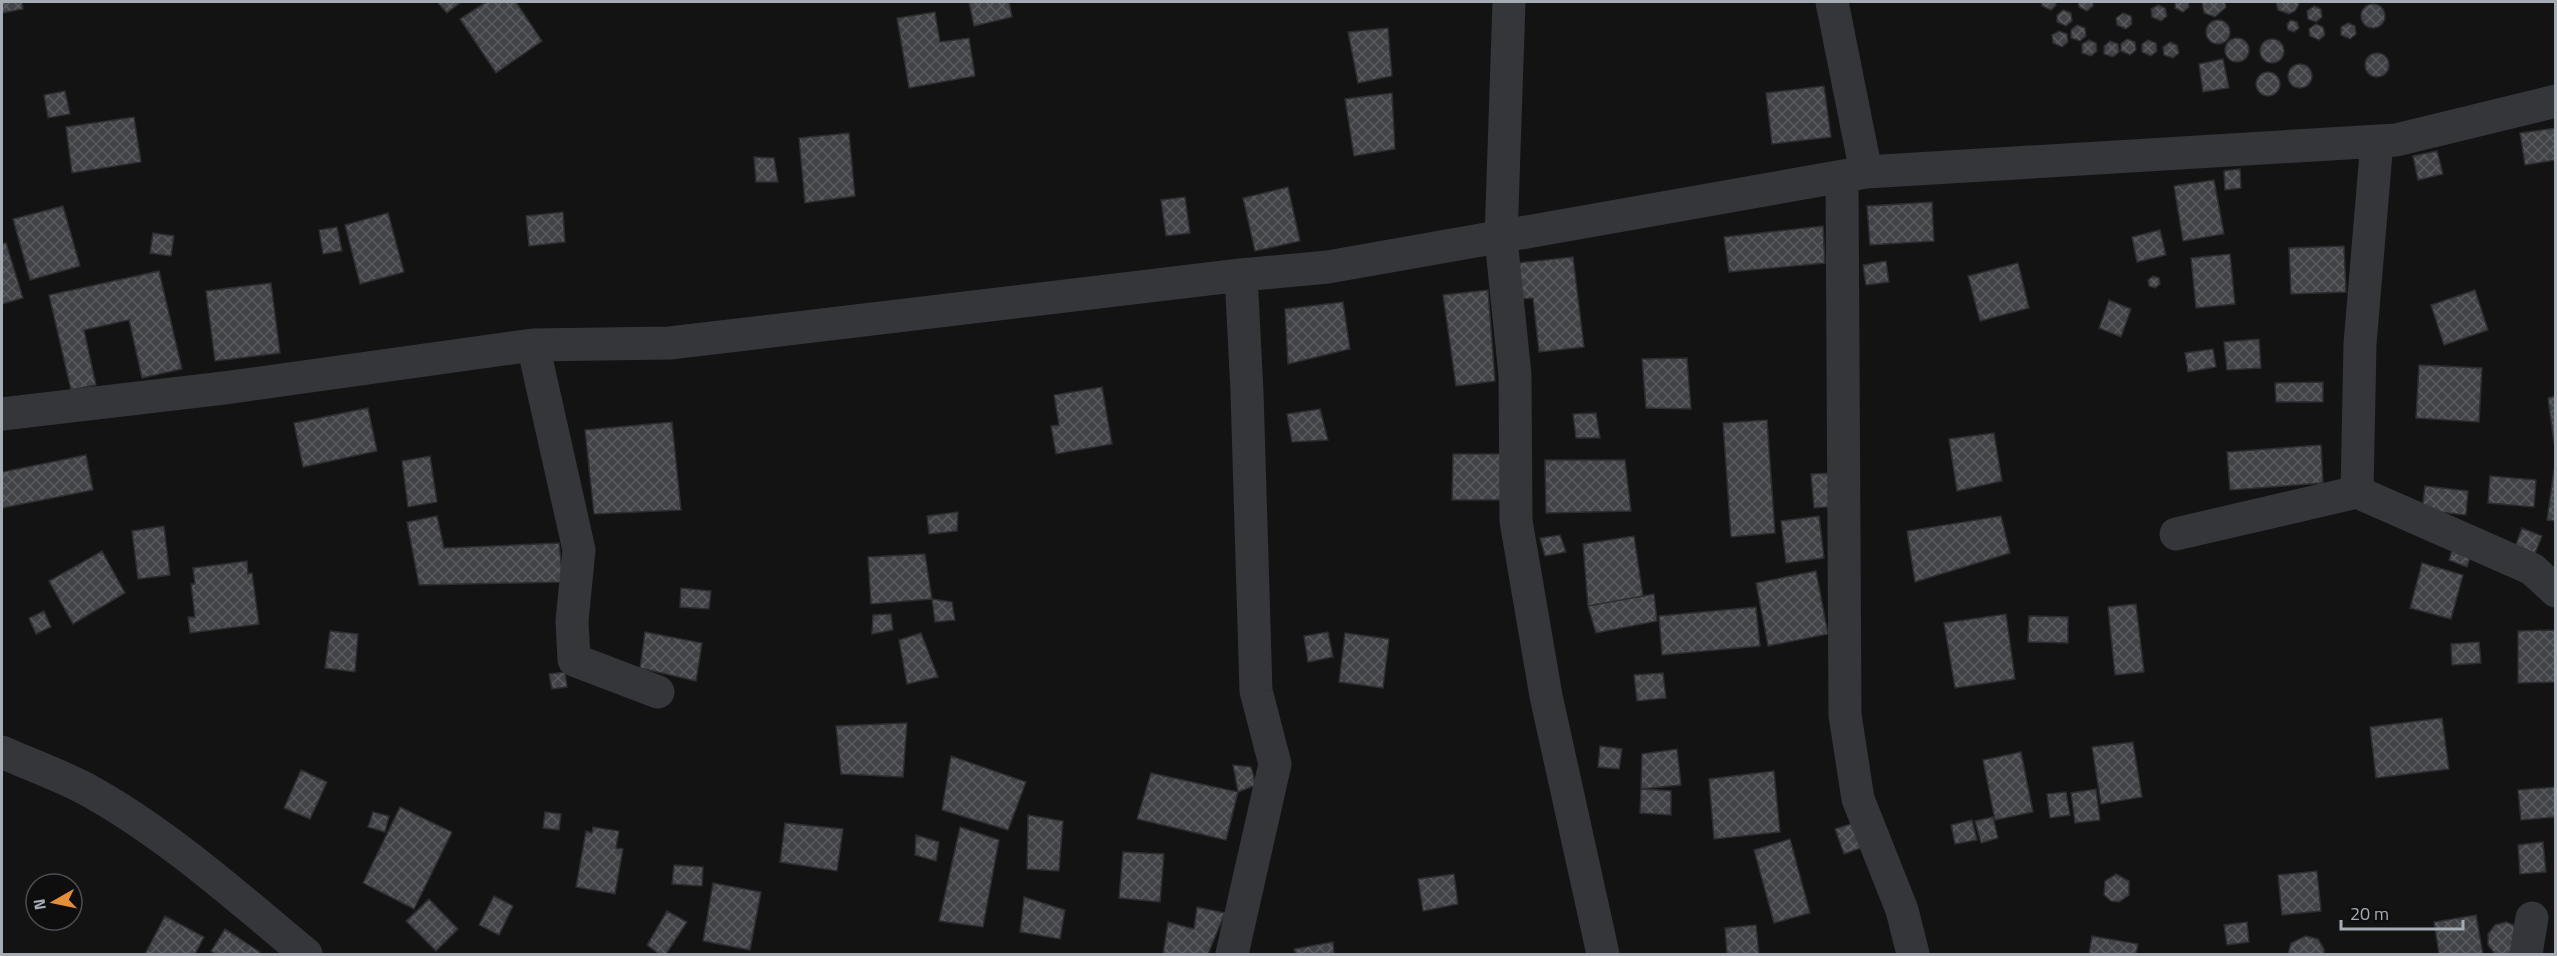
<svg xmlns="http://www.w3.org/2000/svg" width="2557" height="956" viewBox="0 0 2557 956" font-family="'Titillium Web',sans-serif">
	<defs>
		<pattern id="building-cross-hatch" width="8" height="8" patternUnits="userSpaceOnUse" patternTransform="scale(1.5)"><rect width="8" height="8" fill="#424347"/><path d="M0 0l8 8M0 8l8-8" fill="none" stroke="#5a5b5f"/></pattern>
	</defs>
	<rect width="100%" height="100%" fill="#131314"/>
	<path fill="url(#building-cross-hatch)" stroke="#2d2d30" stroke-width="1.5" d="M2,2H22L23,9L2,13Z
		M437,2H461L447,13Z
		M486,2H516L542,41L496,73L460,19Z
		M969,2H1009L1012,17L974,26Z
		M2041,2H2055L2056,5L2051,10L2042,6Z
		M2078,2H2093V6L2087,11L2079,7Z
		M2175,2H2188L2189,7L2183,12L2175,8Z
		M2202,2H2225L2226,7L2215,17L2204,13Z
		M2276,2H2299V4L2295,11L2289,14L2278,10Z
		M2361 16a12 12 0 1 1 24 0a12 12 0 1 1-24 0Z
		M2158,5L2165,8L2167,16L2161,21L2152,17L2151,9Z
		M2314,6L2321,9L2322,17L2316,22L2308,19L2307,11Z
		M2063,10L2071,13L2072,21L2066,26L2057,22V15Z
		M935,12L940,42L969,38L975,76L909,88L897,18Z
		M2123,13L2131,16L2132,24L2126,29L2117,25L2116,18Z
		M2291,20L2297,22L2299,28L2294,32L2288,30L2287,24Z
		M2206 32a12 12 0 1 1 24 0a12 12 0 1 1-24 0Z
		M2348,23L2355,26L2356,34L2350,39L2341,35V27Z
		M2316,24L2323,27L2325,35L2319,40L2310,36L2309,29Z
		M2077,25L2085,28L2086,36L2080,41L2071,38V30Z
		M1388,28L1392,76L1358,83L1348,32Z
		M2059,31L2067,34L2068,42L2062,47L2053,43L2052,35Z
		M2225 50a12 12 0 1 1 24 0a12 12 0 1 1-24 0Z
		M2127,39L2135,42L2136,50L2130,55L2121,51V44Z
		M2260 51a12 12 0 1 1 24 0a12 12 0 1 1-24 0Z
		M2089,40L2096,43L2097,51L2091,56L2082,53V44Z
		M2148,40L2156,43L2157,51L2151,56L2142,52V44Z
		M2110,41L2118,44L2119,52L2113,57L2104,54V46Z
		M2170,42L2177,45L2179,53L2173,58L2164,55L2163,47Z
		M2365 65a12 12 0 1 1 24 0a12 12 0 1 1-24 0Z
		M2223,59L2229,88L2203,92L2199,64Z
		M2288 76a12 12 0 1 1 24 0a12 12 0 1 1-24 0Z
		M2256 84a12 12 0 1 1 24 0a12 12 0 1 1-24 0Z
		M1824,86L1831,137L1772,144L1766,93Z
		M65,91L70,114L48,118L44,95Z
		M1392,93L1395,149L1354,156L1345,99Z
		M134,117L141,162L72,173L66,127Z
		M2556,128V160L2525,165L2520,133Z
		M849,133L855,196L805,203L799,138Z
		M2437,151L2443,174L2418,180L2413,156Z
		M754,157L774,158L778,182H756Z
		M2240,169L2241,188L2225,190L2224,171Z
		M2214,180L2224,234L2183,241L2174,186Z
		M1288,187L1300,241L1255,251L1243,198Z
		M1185,197L1190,233L1166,236L1161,200Z
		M1932,202L1934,241L1870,245L1867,206Z
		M63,206L80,266L30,280L13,219Z
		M563,212L565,242L529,246L526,216Z
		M388,213L404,272L360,284L345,225Z
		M1823,226L1825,263L1729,272L1724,237Z
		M337,227L342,251L323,254L319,230Z
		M2160,230L2166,255L2137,262L2132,237Z
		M153,233L174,236L171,256L150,253Z
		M6,243L23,298L2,304V244Z
		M2344,246L2346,292L2291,294L2289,248Z
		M2230,254L2235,304L2196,308L2191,258Z
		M1573,257L1584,347L1539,352L1533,298L1519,299L1516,263Z
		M1886,261L1889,282L1866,285L1863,265Z
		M2018,263L2029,308L1980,321L1968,276Z
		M159,271L182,369L142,378L129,320L84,330L96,385L71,390L49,295Z
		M2153,276L2159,278L2160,284L2155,288L2149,286L2148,280Z
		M271,283L280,353L215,361L206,291Z
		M1488,290L1495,381L1456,386L1443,295Z
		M2475,290L2488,330L2444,345L2431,305Z
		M2109,300L2131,309L2121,337L2099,328Z
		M1343,302L1350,349L1288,364L1285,309Z
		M2259,339L2261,368L2227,370L2224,342Z
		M2213,349L2216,367L2188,372L2185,353Z
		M1687,358L1691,409L1646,408L1642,359Z
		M2419,365L2482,368L2479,422L2416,418Z
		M2323,382V402H2276L2275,383Z
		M1102,387L1112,444L1056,454L1051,426L1059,425L1054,395Z
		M2556,396V442L2554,443L2548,398Z
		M368,408L377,451L303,467L294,423Z
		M1320,409L1328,440L1292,442L1287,414Z
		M1596,413L1600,438H1576L1573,414Z
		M1767,420L1775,533L1731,537L1723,423Z
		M672,422L681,510L594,514L585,430Z
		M1994,433L2002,481L1957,491L1949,439Z
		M2321,445L2323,483L2230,490L2227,452Z
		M1453,454H1505V500H1452Z
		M86,455L93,490L2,508V472Z
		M430,456L437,502L408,507L402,461Z
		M1545,460H1625L1631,511L1546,513Z
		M2554,470H2556V521L2547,520Z
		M1836,473L1839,506L1814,508L1811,474Z
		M2490,476L2536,480L2534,507L2488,503Z
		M2425,486L2468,491L2466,515L2422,510Z
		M958,512L957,531L929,534L927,516Z
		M437,516L444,548L559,543L563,582L419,585L407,522Z
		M1819,516L1824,558L1786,563L1781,521Z
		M2001,516L2010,553L1915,582L1907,531Z
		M164,526L170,575L138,579L132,531Z
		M2522,528L2542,536L2533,558L2514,550Z
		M1560,535L1566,552L1545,556L1540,538Z
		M1634,536L1643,596L1588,606L1583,544Z
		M2454,544L2472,551L2467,567L2449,560Z
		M102,551L125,593L73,624L49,581Z
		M925,554L932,599L871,604L868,557Z
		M247,561L248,574L252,573L259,624L190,633L188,617H195L191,584H195L193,568Z
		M2422,563L2463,575L2451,619L2410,608Z
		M1816,571L1828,634L1768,646L1756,583Z
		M681,588L711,591L709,609L680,607Z
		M1654,594L1657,621L1596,633L1588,606Z
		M932,599L952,602L955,620L935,622Z
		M2136,604L2144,672L2115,675L2108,607Z
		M1756,607L1760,646L1662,655L1659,616Z
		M44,611L51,627L36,634L29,618Z
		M891,614L893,630L872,634L873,615Z
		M2006,614L2015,679L1955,688L1944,623Z
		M2029,616L2068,617V643L2028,642Z
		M2556,630V682L2518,683V631Z
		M330,631L358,634L355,672L325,668Z
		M645,632L702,643L696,681L640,668Z
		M1328,632L1333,657L1308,662L1304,636Z
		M921,633L938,677L907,684L899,640Z
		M1345,633L1389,639L1383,688L1339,682Z
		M2479,642L2481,663L2452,665L2451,644Z
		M565,672L567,687L552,689L549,674Z
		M1663,673L1666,698L1637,701L1634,675Z
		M2442,718L2449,769L2376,778L2370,727Z
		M907,723L903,777L841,774L836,726Z
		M2133,742L2142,797L2101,804L2092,747Z
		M1600,746L1622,749L1619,769L1598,767Z
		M1677,749L1681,785L1641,789L1642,754Z
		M2021,752L2033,812L1995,820L1983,760Z
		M951,756L1026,782L1008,830L942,810Z
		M1233,765L1251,767L1256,785L1238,792Z
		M301,770L327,782L310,819L284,808Z
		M1774,771L1780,832L1714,839L1709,779Z
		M1151,773L1238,792L1226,840L1137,819Z
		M2556,787V817L2521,820L2518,790Z
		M1641,789L1671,791V815L1640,813Z
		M2096,789L2100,820L2075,823L2071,793Z
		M2066,792L2070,815L2050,818L2047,794Z
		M400,807L452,832L414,909L363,883Z
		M373,812L389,816L385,832L368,827Z
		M545,812L561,814L559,830L543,828Z
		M1028,815L1063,821L1059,871L1027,869Z
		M1993,817L1998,838L1981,843L1975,821Z
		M1972,820L1977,840L1955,844L1951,825Z
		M785,823L843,829L837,871L780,862Z
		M1854,823L1861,848L1844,854L1835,829Z
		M593,827L619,831L616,848L623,849L615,894L576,887L586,831L592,833Z
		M960,827L999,840L983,927L939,921Z
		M916,835L939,842L936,861L915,855Z
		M1790,839L1810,913L1774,923L1754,850Z
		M2543,842L2546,872L2520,874L2518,845Z
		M1123,852L1164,854L1160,902L1119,898Z
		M674,865L703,867L702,886L672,884Z
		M2317,871L2321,911L2282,915L2278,875Z
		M1454,874L1458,904L1423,911L1418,879Z
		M2116,874L2129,881V895L2119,902L2111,901L2104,895L2105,881Z
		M713,883L761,892L750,950L703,941Z
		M494,896L513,906L499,935L479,925Z
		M1024,897L1065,910L1060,939L1020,932Z
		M429,899L458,929L436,951L406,921Z
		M1197,907L1225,913L1208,954H1163L1168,922L1194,929Z
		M667,911L687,922L666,954H659L647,945Z
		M2476,915L2483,954H2439L2434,922Z
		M165,916L204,937L195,954H145Z
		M2247,922L2249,942L2227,945L2224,925Z
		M2506,922L2516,926L2512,954H2495L2488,945V934L2495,925Z
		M1756,925L1759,954H1727L1725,928Z
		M225,929L260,952L259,954H215L211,951Z
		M2092,936L2138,944L2136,954H2089Z
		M2306,936L2318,939L2324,949V954H2288L2291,943Z
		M1333,942L1334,954H1296L1294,949Z"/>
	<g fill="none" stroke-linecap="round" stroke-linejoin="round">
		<path stroke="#343639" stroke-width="33" d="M1509,2L1501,239L1515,375L1516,521L1546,696L1603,954
			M1832,2L1866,172
			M1842,178L1845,715L1858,799L1902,910L1913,954
			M533,345L579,550L572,621L574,660L658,692
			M2,414L224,388L533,345L670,343L1241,275L1328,267L1866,172L2396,140L2556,101
			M2357,492L2360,344L2377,141
			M2176,534L2357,492L2532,569L2556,591
			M2,752C29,764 59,775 86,789C166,833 236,896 306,954
			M1232,954L1275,764L1256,691L1247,392L1241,275
			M2526,954L2532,918"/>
	</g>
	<rect width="2557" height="956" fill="none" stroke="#a5acb4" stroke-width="6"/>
	<g transform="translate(54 902) rotate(261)"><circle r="28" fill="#0e0e0f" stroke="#4a4d51" stroke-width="1.5"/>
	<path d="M0-4.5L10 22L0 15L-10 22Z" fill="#e58e3a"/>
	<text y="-9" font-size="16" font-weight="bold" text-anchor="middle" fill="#a5acb4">N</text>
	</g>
	<path d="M2341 920v9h122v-9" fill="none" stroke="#a5acb4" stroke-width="3"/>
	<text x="2350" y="920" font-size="18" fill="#a5acb4" stroke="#0e0e0f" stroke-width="4.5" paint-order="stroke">20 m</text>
</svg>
